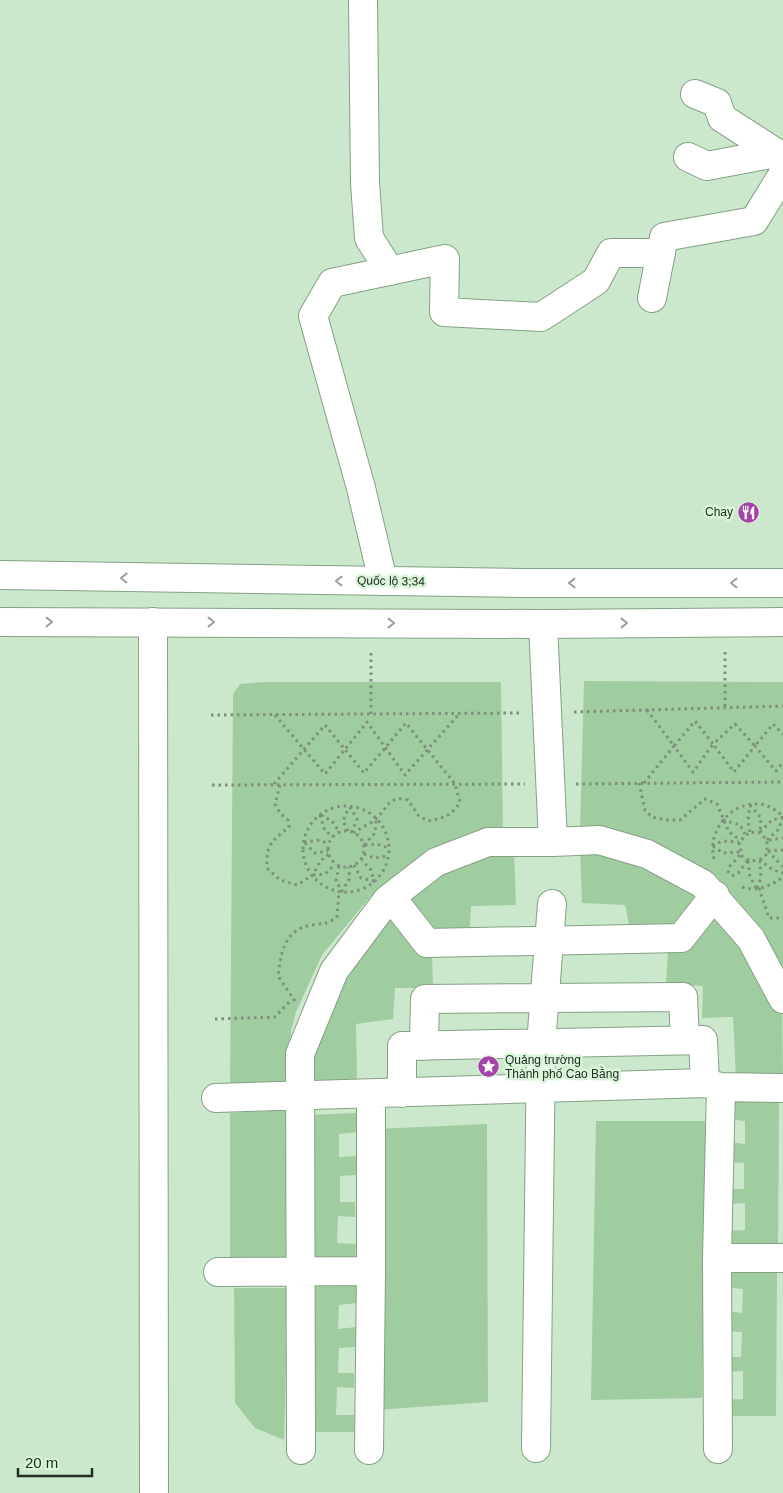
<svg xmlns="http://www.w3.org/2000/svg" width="783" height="1493" viewBox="0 0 783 1493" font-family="Helvetica,sans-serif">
	<rect width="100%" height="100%" fill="#cce8cc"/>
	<path fill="#a0cda0" d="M584,681L783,682V996L721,896L580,832Z
		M264,682H501L503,833L401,873L370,897L322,955L296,1012L291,1031L288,1085L230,1088L233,694L240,684Z
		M514,849L516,905L471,906L469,943L432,951L433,988H395L393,1019L356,1024L357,1080L304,1087L310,1050L367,930L440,866Z
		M580,849L653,869L716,907L782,1011L783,1076L736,1078L733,1017L702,1018L703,986L666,984L668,950L631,934L625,905L582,903Z
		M727,1100L779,1102L778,1248L727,1247L726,1231L745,1230V1203L728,1204V1189H744V1163L727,1162V1142L745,1144V1121L726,1119Z
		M288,1110V1261L230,1262V1113Z
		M358,1113V1132L339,1134V1157L357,1156L356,1175L340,1176V1202H355V1217L338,1216L337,1243L356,1244L355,1261H305L306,1115Z
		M596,1121H707L702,1398L591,1400Z
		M487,1124L488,1402L376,1410V1129Z
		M725,1268L777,1271L776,1416H725L724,1400L743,1399V1371L726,1372V1357H741L742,1332L725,1331V1311L742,1313L743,1289L724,1287Z
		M356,1284L357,1303L339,1305L338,1329L356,1327L355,1347L339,1348L338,1373H354V1388L337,1387L336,1415H355L354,1432H303L305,1286Z
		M234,1288H288L284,1440L255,1428L235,1403Z"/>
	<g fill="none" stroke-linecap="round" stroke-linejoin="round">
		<defs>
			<path id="minor" d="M363,0L365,183L369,238L390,271
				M695,94L717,103L722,118L783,157
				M688,157L707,166L776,153
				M652,298L664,237L754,221L783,174
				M383,581L361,488L313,316L332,283L445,259L444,312L541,317L596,281L611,253H661
				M153,622L154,1493
				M553,842L599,840L647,854L703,884L751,939L783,999
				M391,897L427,943L681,938L715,895
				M424,1046L425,999L683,997L685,1040
				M721,1087L783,1088
				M402,1093V1046L703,1040L705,1083
				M216,1098L705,1083L721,1087L717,1258
				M218,1272L371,1271V1094
				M536,1448L541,1044L552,904
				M718,1449L717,1258H783
				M301,1450L300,1054L334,971L387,900L436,862L488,842H553L543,624
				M369,1450L371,1271"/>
			<path id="highway" d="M0,575L521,583H783
				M0,622L543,624L783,622"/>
		</defs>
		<use href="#minor" stroke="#85a085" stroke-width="30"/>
		<use href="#highway" stroke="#85a085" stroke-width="30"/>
		<path stroke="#7c907c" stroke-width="3" stroke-dasharray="2.5 4" stroke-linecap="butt" d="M725,652V708
			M371,653V714
			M647,710L674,746L695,721L713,744L735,724L755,746L773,724L783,734
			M574,712L783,706
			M211,715L522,713
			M275,715L325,774L367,722L405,775L460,713
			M639,783L645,810L652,817L667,820H680L705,799L717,804L729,832L740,840
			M644,783L674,746L693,772L713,744L734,772L755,746L776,771L783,762
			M274,784L325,725L364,773L406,723L455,784L460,802C452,816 443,818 428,821L418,815L408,800C389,795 388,807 377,818C371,824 361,827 354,833
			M576,784L783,782
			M212,785L525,784
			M280,785L275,804L280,813L288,820L289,827C271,842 266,844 267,868L280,880L297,885L313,875L320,861L329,854
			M750,805L761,818L760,833
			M303 849a43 43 0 1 1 86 0a43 43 0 1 1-86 0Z
			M350,807L357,819L352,832
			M320,815L325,831L333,837
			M321,815L332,821L340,833
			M723,820L740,825L745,834
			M328 849a18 18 0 1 1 36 0a18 18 0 1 1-36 0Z
			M348,831L343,821L349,807
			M750,832L748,820L750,805
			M760,832L772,820L783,817
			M767,840L778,830L783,817
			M769,840L783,838
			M304,842L320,840L329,844
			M305,843L315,853L328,851
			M364,845L375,833L376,819
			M365,845L377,844L389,848
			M712,845L724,841L739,842
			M713,846L723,853L740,852
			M768,851L783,867
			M768,851L783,850
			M364,854L374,858L388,856
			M714,859C704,819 754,784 783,817
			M760,860L767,854V840L760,833L750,832L739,842L742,856L750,861L760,860L773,870L783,873
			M748,861L750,876L756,888
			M354,865L361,878L374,881L371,870L362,860
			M339,866L336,881L342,891L350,878L348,867
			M728,873L730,866L741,854
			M313,875L325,874L335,864
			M732,876L738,873L748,860
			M742,887C757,892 771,886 783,877
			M757,888L761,878L760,861
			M759,888L769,918H783
			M295,1001L278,976C281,953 284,929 312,925C324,923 326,925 337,917L339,891
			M215,1019L275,1017L292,999"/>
		<use href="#minor" stroke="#fff" stroke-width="28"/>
		<use href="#highway" stroke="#fff" stroke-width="28"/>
	</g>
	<defs><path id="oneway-chevron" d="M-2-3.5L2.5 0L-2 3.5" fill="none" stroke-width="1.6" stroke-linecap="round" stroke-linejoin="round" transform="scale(1.25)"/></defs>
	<g stroke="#9ca19c">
		<use href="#oneway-chevron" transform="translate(124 578) rotate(-179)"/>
		<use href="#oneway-chevron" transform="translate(339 581) rotate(-179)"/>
		<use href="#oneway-chevron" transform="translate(572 583) rotate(-180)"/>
		<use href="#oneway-chevron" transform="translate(734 583) rotate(-180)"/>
		<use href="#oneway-chevron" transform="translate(49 622)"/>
		<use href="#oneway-chevron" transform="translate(211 622)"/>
		<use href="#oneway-chevron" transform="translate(391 623)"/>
		<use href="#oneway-chevron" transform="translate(624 623)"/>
	</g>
	<defs>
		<symbol id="restaurant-disc" viewBox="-11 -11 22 22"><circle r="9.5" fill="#a443aa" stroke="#d9f6d9"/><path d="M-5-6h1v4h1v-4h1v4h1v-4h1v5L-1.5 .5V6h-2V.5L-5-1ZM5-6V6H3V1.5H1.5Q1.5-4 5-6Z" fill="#fff"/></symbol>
		<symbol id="sight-disc" viewBox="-11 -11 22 22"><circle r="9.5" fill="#a443aa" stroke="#d9f6d9"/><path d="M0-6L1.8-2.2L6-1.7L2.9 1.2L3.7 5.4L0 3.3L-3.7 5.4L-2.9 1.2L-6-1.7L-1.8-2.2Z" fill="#fff"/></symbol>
	</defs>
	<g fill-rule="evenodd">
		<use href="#restaurant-disc" x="736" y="500" width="25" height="25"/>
		<use href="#sight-disc" x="476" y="1054" width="25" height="25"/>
	</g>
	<g text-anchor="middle" stroke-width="5" stroke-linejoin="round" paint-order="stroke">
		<g font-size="12" fill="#232e23" stroke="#d9f6d9" text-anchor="end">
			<text x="733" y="516">Chay</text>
			<text x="505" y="1064" text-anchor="start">Quảng trường<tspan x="505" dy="14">Thành phố Cao Bằng</tspan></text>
		</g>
		<g font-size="12" fill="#232e23" stroke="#d9f6d9">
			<text transform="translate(391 581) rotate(1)" y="4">Quốc lộ 3;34</text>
		</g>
	</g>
	<path d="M18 1468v8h74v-8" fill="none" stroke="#232e23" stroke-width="2.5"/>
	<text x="25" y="1468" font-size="15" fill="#232e23" stroke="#d9f6d9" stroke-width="4" paint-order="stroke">20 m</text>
</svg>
